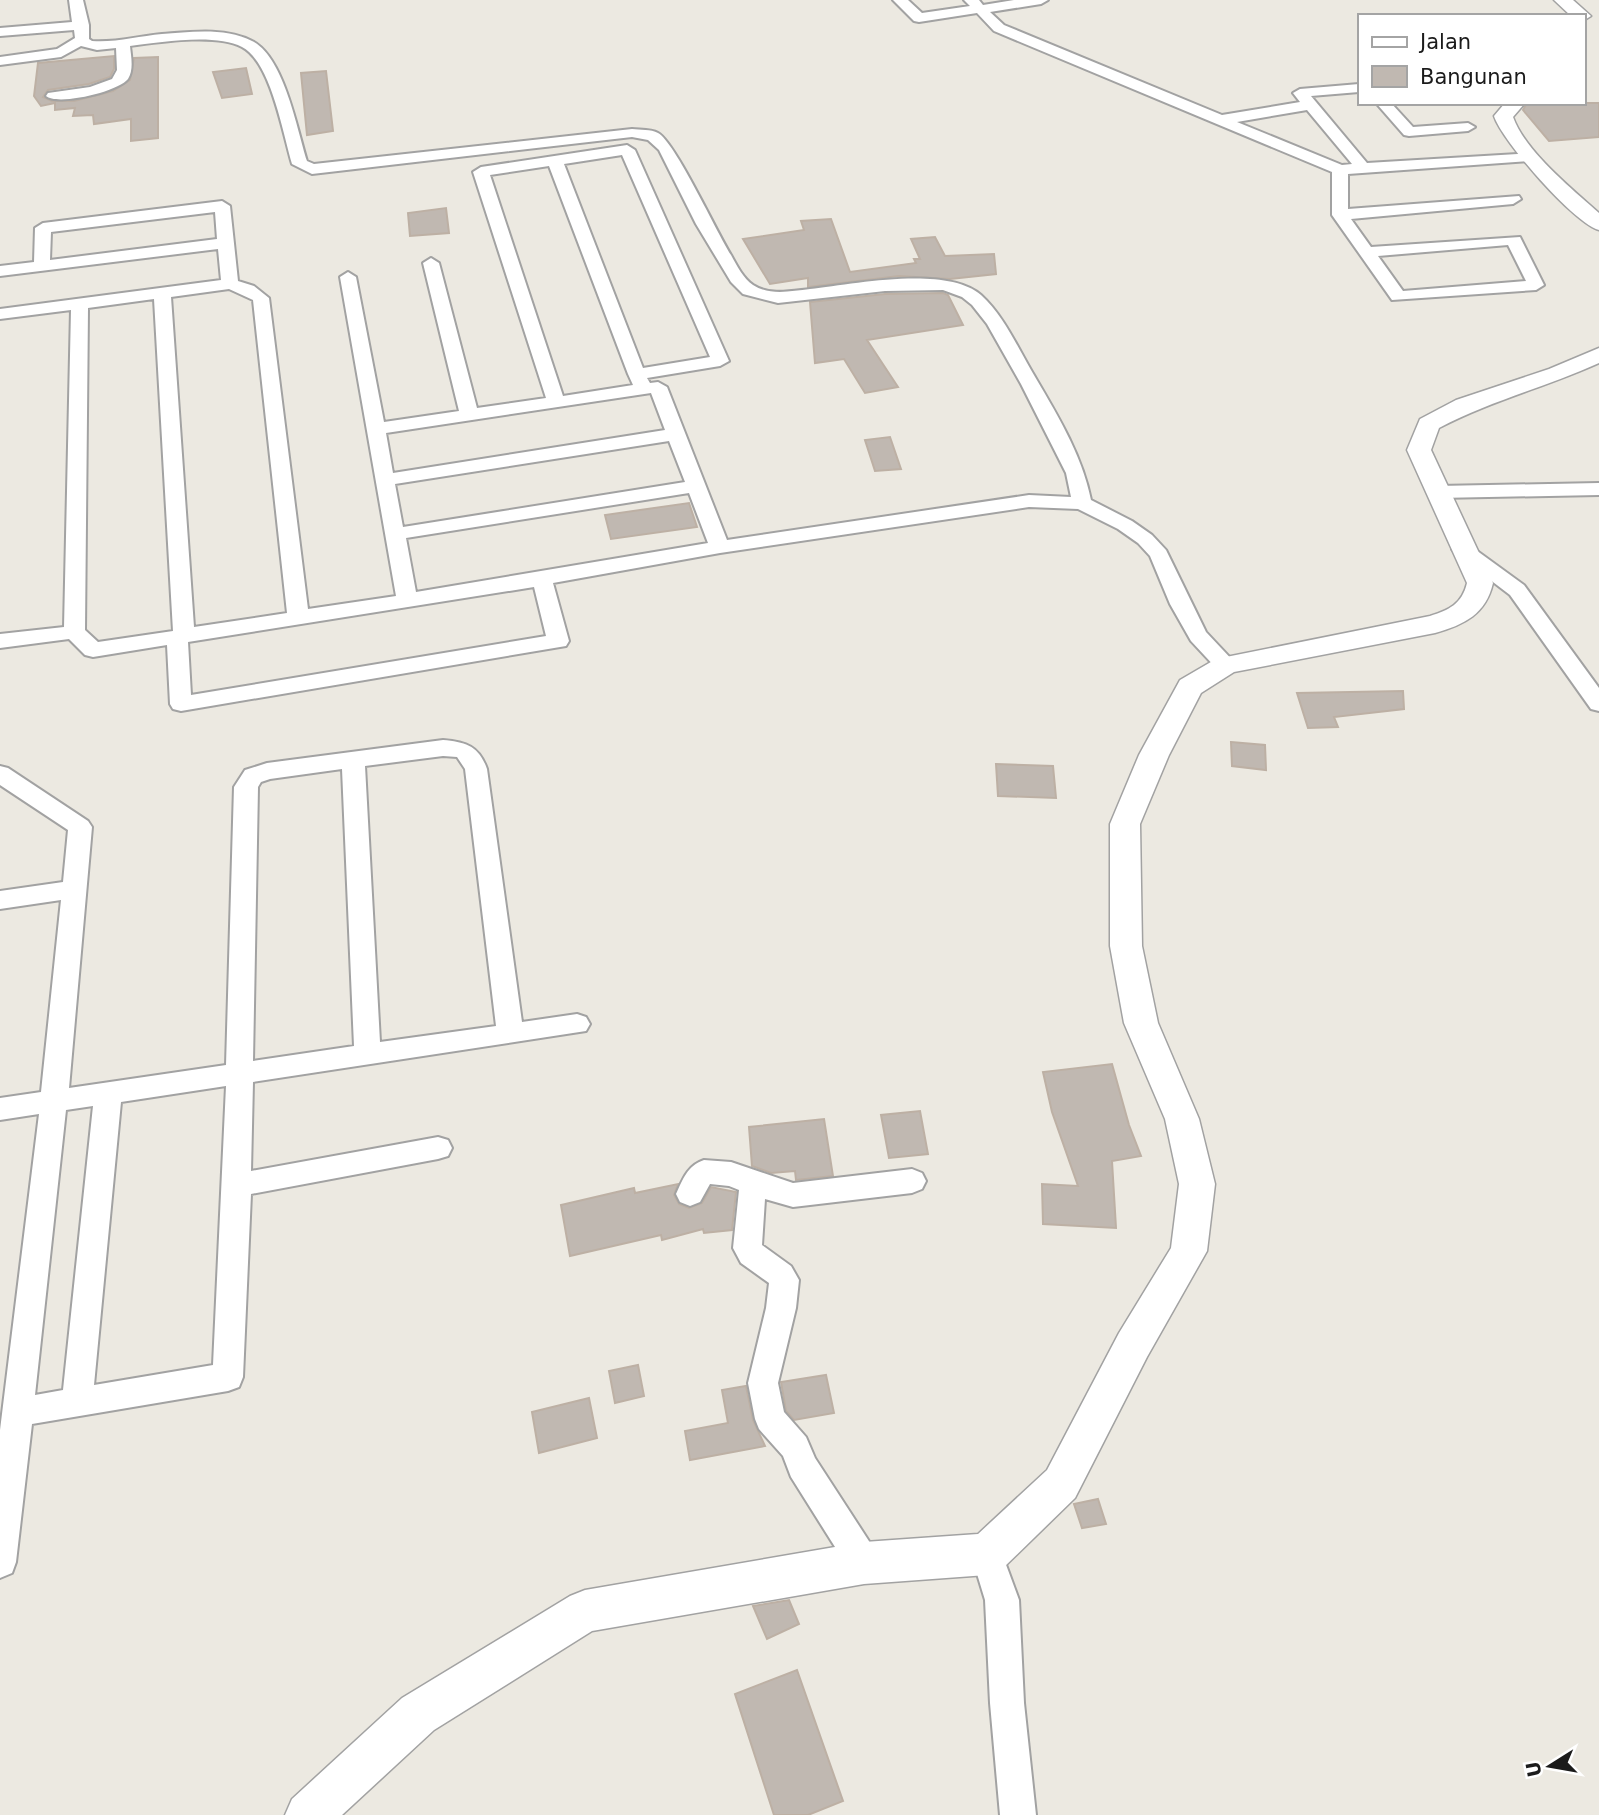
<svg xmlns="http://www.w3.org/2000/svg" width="1599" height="1815" viewBox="0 0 1599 1815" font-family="'DejaVu Sans',sans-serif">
	<rect width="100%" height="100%" fill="#ece9e1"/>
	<path fill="#c0b8b1" stroke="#bdb0a4" stroke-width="2" d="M114,56V69L110,77L89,84L48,90L43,97L52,101H74L113,91L130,80L134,58L158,57V138L131,141V119L94,124L93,115L73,116L75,108L55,110V103L41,106L34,96L38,63Z
		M246,68L252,94L222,98L213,72Z
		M326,71L333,131L307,135L301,73Z
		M1527,103H1599V137L1549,141L1523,110Z
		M446,208L449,233L410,236L408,213Z
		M831,219L850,272L916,263L914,259H920L911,239L935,237L945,256L994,254L996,274L950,279L899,276L808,287V278L770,284L743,239L804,230L801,221Z
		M943,293L948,295L963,325L867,340L898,387L865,393L844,359L815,363L810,302L885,294Z
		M890,437L901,469L875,471L865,440Z
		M689,503L697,527L611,539L605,515Z
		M1403,691L1404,709L1334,717L1338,727L1308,728L1297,693Z
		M1231,742L1265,745L1266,770L1232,766Z
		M996,764L1053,766L1056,798L998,796Z
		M1112,1064L1129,1125L1141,1156L1112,1161L1116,1228L1043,1224L1042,1184L1078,1186L1052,1112L1043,1072Z
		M920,1111L928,1154L889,1158L881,1115Z
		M824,1119L833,1176L796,1180L795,1171L771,1173L752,1166L749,1127Z
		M678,1184L674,1195L679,1204L689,1208L702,1203L711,1187L736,1192L732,1230L704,1233L703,1229L662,1240L661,1235L570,1256L561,1205L634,1188L635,1193Z
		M638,1365L644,1396L615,1403L609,1371Z
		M826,1375L834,1413L794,1420L786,1411L781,1382Z
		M746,1386L753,1420L765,1446L690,1460L685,1431L728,1423L722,1390Z
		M589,1398L597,1438L539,1453L532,1412Z
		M1098,1499L1106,1524L1082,1528L1074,1504Z
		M789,1600L799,1624L767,1639L753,1606Z
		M797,1670L843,1801L808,1815H774L735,1694Z"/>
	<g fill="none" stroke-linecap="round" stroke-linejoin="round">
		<defs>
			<path id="minor" d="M69,0H83L89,25V39L92,41C114,43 139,36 162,34C189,32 226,27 252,41C284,57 297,129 307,161L314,164L632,129C640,130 651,129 658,133C675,142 717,233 731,255C737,266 743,278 753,285C770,296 791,291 810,289C854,284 947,265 981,295C1003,315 1017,346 1031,370C1055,411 1082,454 1091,500L1132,521L1152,535L1166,550L1206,632L1237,665L1234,670H1218L1191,641L1170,604L1150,556L1138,543L1118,529L1078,509L1029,507L720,553L553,583L569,641L566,646L181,711L173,709L170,704L167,645L93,657L85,655L69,639L0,648V634L64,627L71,310L0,319V309L221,280L218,249L0,276V266L34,262L35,228L43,223L222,201L230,206L238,281L254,286L269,298L308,609L396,596L340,277L348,272L356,277L384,422L459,411L423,263L431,258L439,263L477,408L546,398L473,172L481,167L627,145L635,150L729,361L720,366L647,378L650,383L658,382L667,387L727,540L1029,495L1071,497L1066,473L1021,384L987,324L972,305L962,297L943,290L885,291L778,303L743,294L731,282L696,224L659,150L648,140L632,137L312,174L292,164C283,134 271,62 242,47C216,33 160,42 130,46C131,56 134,70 128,79C118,92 57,106 46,96L48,93L90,87L112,79L117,70L116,48L97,50L81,46L61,57L0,65V57L57,49L75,38L74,30L0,36V28L72,22ZM622,155L710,357L643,368L564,164ZM549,166L628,374L633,385L563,396L490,175ZM215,212L217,239L50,260L51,232ZM229,289L253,300L287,613L194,627L171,297ZM154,299L173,631L98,642L85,630L88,308ZM651,393L665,430L393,473L386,433ZM669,441L685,482L403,527L395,484ZM689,493L708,543L416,592L406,538ZM534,587L546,636L191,695L188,642Z
				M893,0H908L922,13L970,6L964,0H979L983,5L1014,0H1048L1041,4L990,12L1004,25L1222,115L1300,102L1293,93L1300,89L1359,84V92L1311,96L1367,163L1534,153L1537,156L1534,159L1529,161L1348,174V209L1519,196L1521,199L1513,204L1351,219L1371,247L1520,237L1544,285L1536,290L1392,300L1332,215V172L994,31L977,13L919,22L914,21ZM1307,110L1352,164L1342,165L1237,122ZM1508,245L1526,281L1403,291L1378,256Z
				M1376,103H1391L1413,127L1468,123L1475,127L1468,131L1409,136L1404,135Z
				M1599,483V495L1438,498L1428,492L1438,486Z
				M1462,543L1469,545L1524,585L1599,688V711L1591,709L1510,595L1455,553L1452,549L1455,545Z
				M443,740C466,742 479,746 487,769L522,1022L577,1014L586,1017L590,1024L586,1031L253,1082L251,1171L438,1137L448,1140L452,1148L448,1156L438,1159L251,1194L243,1377L239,1387L228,1391L32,1424L16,1562L12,1573L0,1578V1430L39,1114L0,1120V1098L41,1092L61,900L0,909V891L63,882L68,830L0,785V766L8,768L88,821L92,827L69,1088L226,1065L234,787L245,770L267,763ZM443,756L457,757L465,769L496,1026L380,1042L365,766ZM342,769L354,1046L253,1061L258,787L261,782L270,779ZM226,1086L213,1365L94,1385L121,1102ZM93,1106L63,1390L35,1395L66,1110Z
				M704,1160L731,1162L793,1183L912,1169L922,1173L926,1181L922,1189L912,1193L793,1207L765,1199L762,1245L791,1266L799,1280L796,1308L778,1383L784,1412L806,1437L815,1458L876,1552L880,1563L876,1574L864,1579L852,1574L791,1477L783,1456L759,1429L755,1419L748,1383L766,1308L769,1283L741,1263L733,1248L739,1190L729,1186L710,1184L700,1202L690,1206L680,1202L676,1194C683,1179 687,1166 704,1160Z
				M987,1538L998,1543L1019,1600L1024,1703L1036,1815H1000L990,1703L985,1600L971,1554L976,1543Z"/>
			<path id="tertiary" d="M1554,0H1573L1591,16L1583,21V16H1571Z
				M1505,103H1525L1513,117C1525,151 1572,189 1599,213V230C1575,224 1502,141 1494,116Z
				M1599,348V363C1546,387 1490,401 1439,428L1431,450L1493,583C1486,614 1464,625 1435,633L1234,672L1201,693L1169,755L1140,824L1142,946L1158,1023L1199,1119L1215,1184L1207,1251L1147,1357L1075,1498L1002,1569L987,1575L864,1584L592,1631L434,1730L342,1815H285L292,1799L402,1698L570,1596L585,1590L864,1542L978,1534L1047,1470L1119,1333L1171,1248L1179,1184L1165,1119L1124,1023L1110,946V824L1139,755L1180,680L1216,659L1430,616C1449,610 1462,604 1467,583L1407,450L1420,419L1456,400L1549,369Z"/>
		</defs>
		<use href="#minor" stroke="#a2a2a2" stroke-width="4"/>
		<use href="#tertiary" stroke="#a2a2a2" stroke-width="3"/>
		<use href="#minor" fill="#fff" fill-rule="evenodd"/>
		<use href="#tertiary" fill="#fff" fill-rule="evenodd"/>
	</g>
	<rect x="1358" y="14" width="228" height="91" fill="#ffffff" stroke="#a4a4a4" stroke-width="2"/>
	<rect x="1372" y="37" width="35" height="10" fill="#ffffff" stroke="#a4a4a4" stroke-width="2"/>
	<text x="1420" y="49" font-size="21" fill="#1b1b1b">Jalan</text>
	<rect x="1372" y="66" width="35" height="21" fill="#c0b8b1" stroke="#a4a4a4" stroke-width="2"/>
	<text x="1420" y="84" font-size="21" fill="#1b1b1b">Bangunan</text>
	<g transform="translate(1550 1766) rotate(259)" stroke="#ffffff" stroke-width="5" paint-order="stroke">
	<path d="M0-5L12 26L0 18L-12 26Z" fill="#1b1b1b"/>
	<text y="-10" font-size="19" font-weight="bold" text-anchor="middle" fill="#1b1b1b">U</text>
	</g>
</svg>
